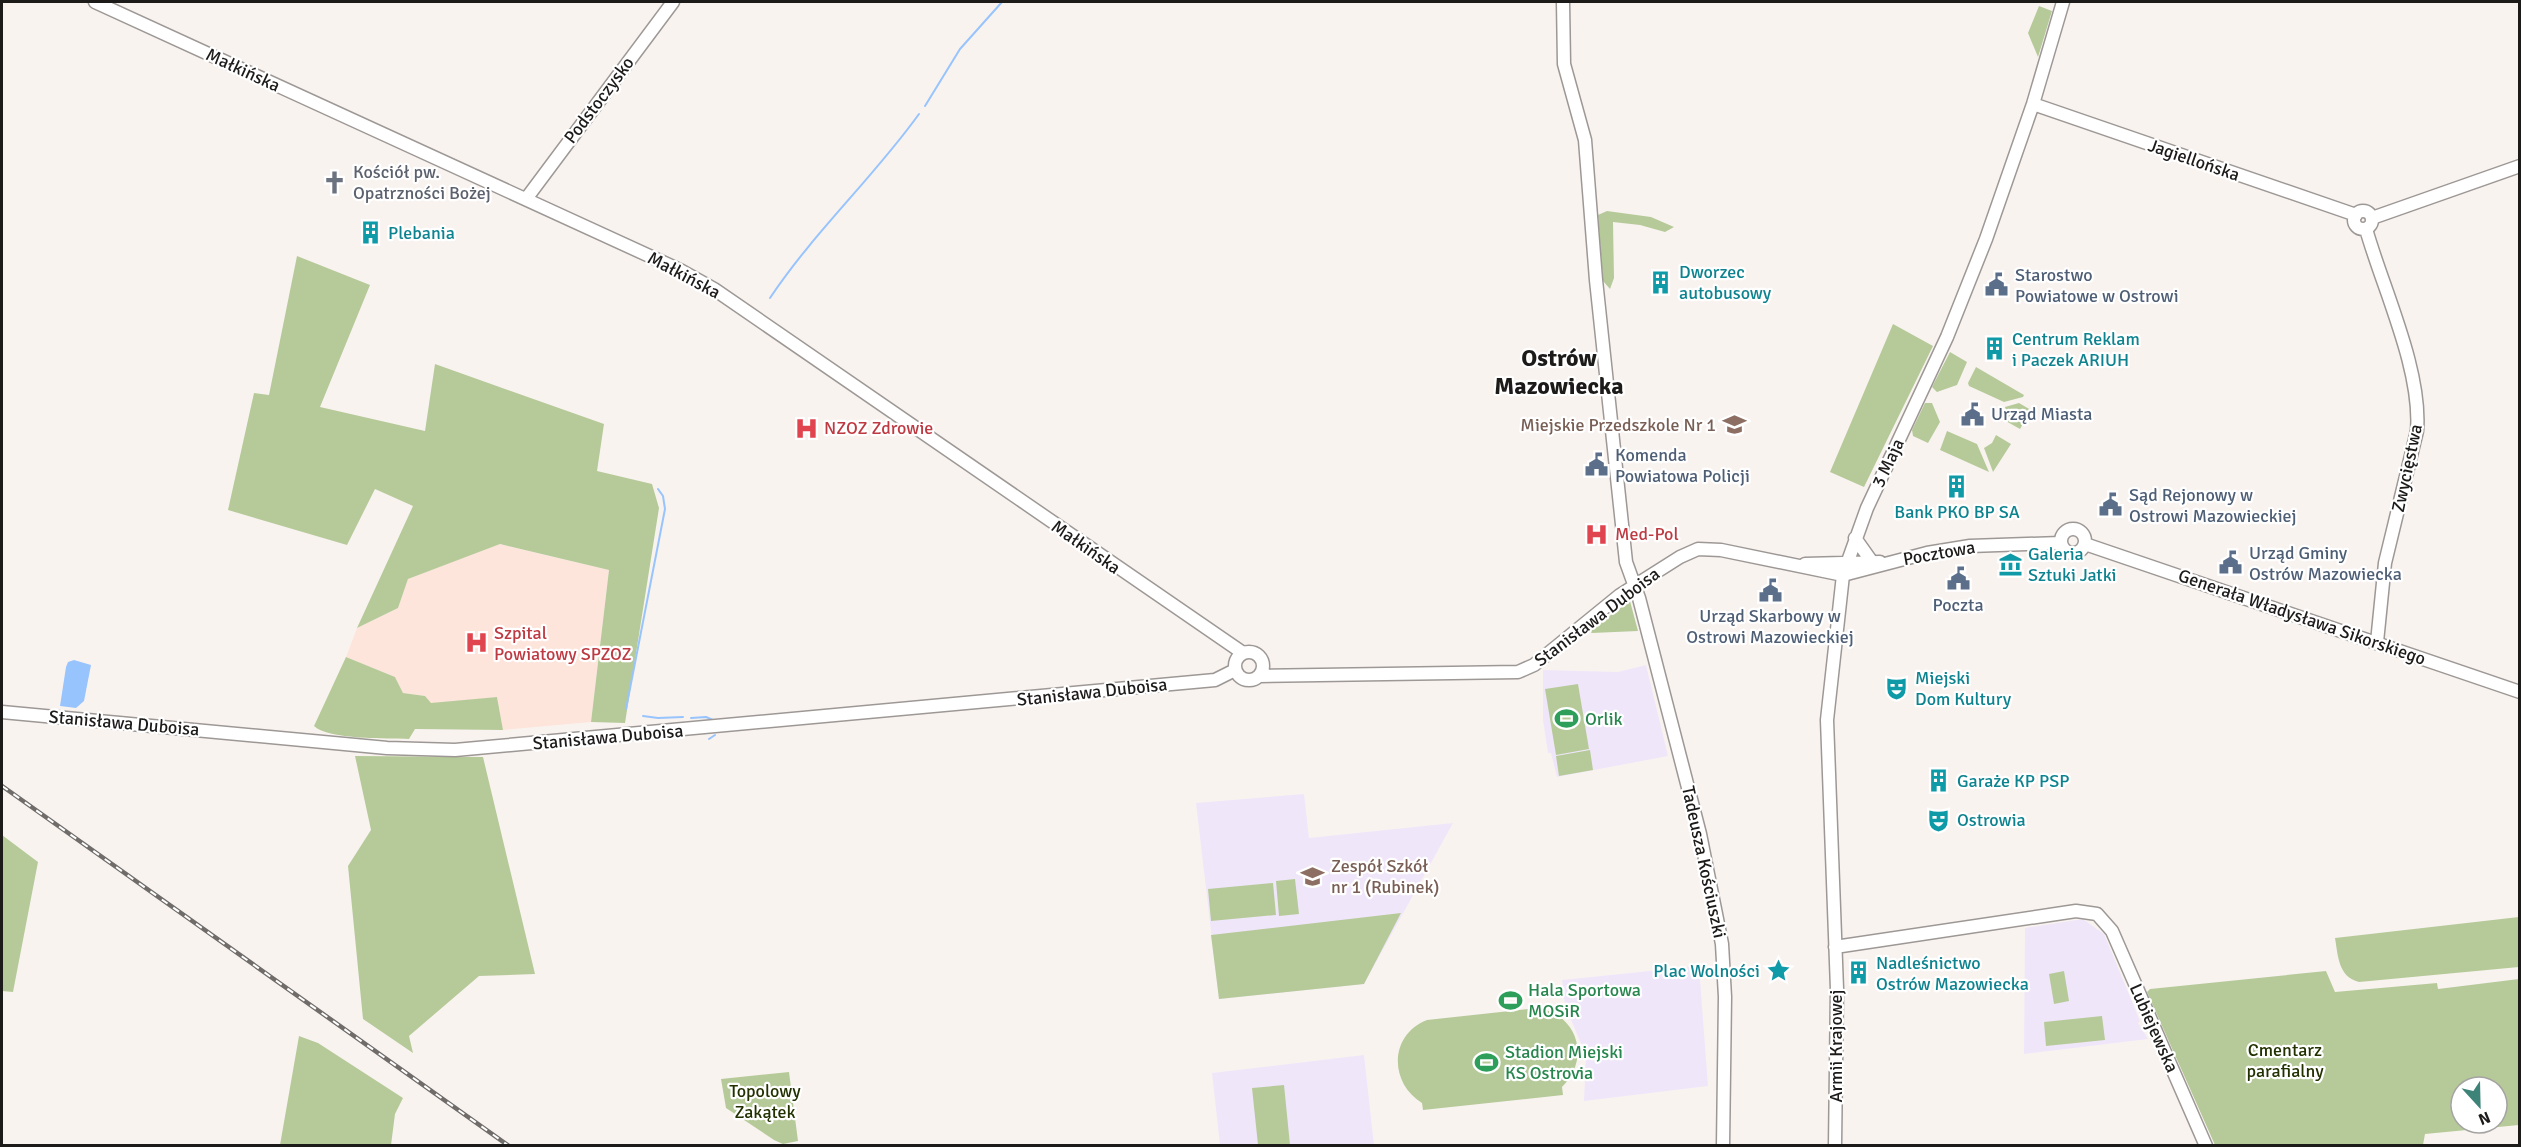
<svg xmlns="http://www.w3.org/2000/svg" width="2521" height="1147" viewBox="0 0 2521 1147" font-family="Signika,sans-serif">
	<rect width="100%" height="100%" fill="#f9f3f0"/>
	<path fill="#f0e6fa" d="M1646,665L1668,756L1557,777L1551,753H1548L1543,720V670L1618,672Z
		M1304,794L1309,838L1453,823L1364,984L1219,999L1196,803Z
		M2083,919L2104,934L2140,1021L2138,1023L2148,1039L2024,1054L2025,928Z
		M1699,966L1708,1086L1584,1101L1586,1056L1565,1005L1562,980Z
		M1364,1055L1374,1145H1220L1212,1073Z"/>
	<path fill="#fde5db" d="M499,544L609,570L591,722L503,730L497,697L430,704L425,696L403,693L395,677L346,657L357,628L398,608L408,579Z"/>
	<path fill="#b6ca99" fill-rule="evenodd" d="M2039,6L2052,11L2038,57L2028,33Z
		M1607,211L1651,217L1674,227L1665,232L1640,225L1613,222L1614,278L1610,289L1603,281L1598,215Z
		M297,256L370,285L320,407L425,431L435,364L604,424L597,471L652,484L659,508L625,723L591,722L609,570L500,544L408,579L398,608L357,628L413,506L375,489L347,545L228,510L254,393L269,395Z
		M1893,324L1933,346L1864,487L1830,472Z
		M1950,352L1967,362L1957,385L1937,392L1932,387Z
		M1976,367L2024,395L2023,397L2004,402L1969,386L1968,383Z
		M1925,403H1932L1940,422L1928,443L1913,436L1912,430Z
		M2019,403L2031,410L2020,429L2004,420L2007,413L2005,407Z
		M1947,431L1977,444L1989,472L1940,450Z
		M1996,435L2011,444L1993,472L1984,448L1992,443Z
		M1630,601L1638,631L1592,633L1589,631Z
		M346,657L395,677L403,693L425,696L431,703L497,697L503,730L415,729L409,739C388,738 328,740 314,726Z
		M1578,684L1589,749L1556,755L1545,689Z
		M1590,750L1593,770L1559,776L1556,756Z
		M355,756L483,757L535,974L479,976L409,1036L413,1053L363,1019L348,866L371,830Z
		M2,835L38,862L13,992L2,991Z
		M1295,879L1299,914L1279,916L1276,881Z
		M1273,883L1276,915L1211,921L1208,889Z
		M1401,913L1364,984L1219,999L1211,935Z
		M2519,917V967L2359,982C2338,977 2338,955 2335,938Z
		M2064,971L2069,1001L2054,1004L2049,974Z
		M2326,971L2335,992L2437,983L2438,989L2519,979V1125L2425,1134L2423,1145H2215L2147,992L2150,989ZM2461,1087H2497V1123H2461Z
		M1537,1008C1578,1014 1591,1059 1562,1087L1563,1095L1423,1110L1422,1103C1389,1083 1389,1035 1427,1020Z
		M2102,1016L2105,1040L2046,1046L2044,1022Z
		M299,1036L318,1043L403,1098L395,1114L391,1145H280Z
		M789,1072L798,1141L783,1144L774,1140L726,1108L721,1079Z
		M1284,1085L1290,1145H1258L1252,1088Z"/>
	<path fill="#98c4fd" d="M74,660L91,665L84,701L76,708L60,706L66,667L68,662Z"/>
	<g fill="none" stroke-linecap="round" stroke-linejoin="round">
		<path stroke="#98c4fd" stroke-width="2" d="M925,106L960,49L1002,2
			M770,298C814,232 873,178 919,114
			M626,709L665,509L663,496L658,489
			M643,716L658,718L683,717
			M691,718L706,717L713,720
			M709,739L715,735"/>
		<defs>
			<path id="secondary" d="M95,2L680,270L714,289L1243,653
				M1563,2L1564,64L1585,140L1596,280L1626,562L1639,598L1700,834L1722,944L1725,997L1723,1146
				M2033,104L2356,215
				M526,199L673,2
				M2354 220a9 9 0 1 1 18 0a9 9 0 1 1-18 0Z
				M2372,218L2520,166
				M2366,229C2383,289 2422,370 2417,431L2385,563L2377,642
				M2061 541a12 12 0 1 1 24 0a12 12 0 1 1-24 0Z
				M1855,538L1872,562
				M2085,544L2520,692
				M1805,564L1880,562
				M1235 666a14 14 0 1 1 28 0a14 14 0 1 1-28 0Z
				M1259,676L1518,672L1534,665L1620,595L1680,557L1698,549L1721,550L1843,575L1927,553L1970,546L2060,543
				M2,712L387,748L455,750L1215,680L1235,670
				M1835,947L2076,911L2097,914L2112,931L2206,1146
				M1835,1146L1837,989L1827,720L1843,575L1867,508L1947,337L1986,239L2033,104L2063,2"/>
		</defs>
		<use href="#secondary" stroke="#9d9895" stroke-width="15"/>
		<use href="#secondary" stroke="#fff" stroke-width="12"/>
		<defs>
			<path id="rail" d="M2,786L509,1146"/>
		</defs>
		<use href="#rail" stroke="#6f6c6a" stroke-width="4.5"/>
		<use href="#rail" stroke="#fff" stroke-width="2" stroke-dasharray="7" stroke-linecap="butt"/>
	</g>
	<defs>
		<symbol id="church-bare" viewBox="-9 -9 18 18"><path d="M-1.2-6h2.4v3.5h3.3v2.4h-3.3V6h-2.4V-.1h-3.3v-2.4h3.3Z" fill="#6b7280" stroke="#fff" stroke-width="2.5" paint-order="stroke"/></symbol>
		<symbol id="building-bare" viewBox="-9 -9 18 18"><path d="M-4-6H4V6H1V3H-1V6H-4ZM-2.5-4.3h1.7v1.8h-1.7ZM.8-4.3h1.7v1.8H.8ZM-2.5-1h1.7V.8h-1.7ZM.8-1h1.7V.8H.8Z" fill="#0f9aa8" stroke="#fff" stroke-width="2.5" paint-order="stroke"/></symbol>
		<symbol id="civic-bare" viewBox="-9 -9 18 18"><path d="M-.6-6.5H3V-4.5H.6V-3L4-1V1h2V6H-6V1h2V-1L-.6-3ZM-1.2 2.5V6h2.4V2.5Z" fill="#5c6f8a" stroke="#fff" stroke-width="2.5" paint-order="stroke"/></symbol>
		<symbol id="school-bare" viewBox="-9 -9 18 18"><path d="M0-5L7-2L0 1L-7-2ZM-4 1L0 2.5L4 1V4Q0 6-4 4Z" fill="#8d6e63" stroke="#fff" stroke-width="2.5" paint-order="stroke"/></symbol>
		<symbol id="hospital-bare" viewBox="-9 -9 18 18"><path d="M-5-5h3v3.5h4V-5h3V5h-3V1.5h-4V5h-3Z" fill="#e0444e" stroke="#fff" stroke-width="2.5" paint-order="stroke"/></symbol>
		<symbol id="museum-bare" viewBox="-9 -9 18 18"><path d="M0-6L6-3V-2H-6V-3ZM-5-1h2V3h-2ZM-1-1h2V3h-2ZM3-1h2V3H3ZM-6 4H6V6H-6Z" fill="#0f9aa8" stroke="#fff" stroke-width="2.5" paint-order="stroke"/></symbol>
		<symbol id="theatre-bare" viewBox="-9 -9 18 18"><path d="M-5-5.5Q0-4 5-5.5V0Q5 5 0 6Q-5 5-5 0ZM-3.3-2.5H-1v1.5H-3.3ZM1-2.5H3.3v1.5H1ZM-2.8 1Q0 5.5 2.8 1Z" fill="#0f9aa8" stroke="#fff" stroke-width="2.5" paint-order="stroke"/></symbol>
		<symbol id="stadium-bare" viewBox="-9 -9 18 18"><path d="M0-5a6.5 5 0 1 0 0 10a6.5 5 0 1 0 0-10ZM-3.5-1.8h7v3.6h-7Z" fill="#2e9e5b" stroke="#fff" stroke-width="2.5" paint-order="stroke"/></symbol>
		<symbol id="sight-bare" viewBox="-9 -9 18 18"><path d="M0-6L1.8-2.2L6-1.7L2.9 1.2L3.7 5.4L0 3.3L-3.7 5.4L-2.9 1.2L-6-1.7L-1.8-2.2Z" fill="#0f9aa8" stroke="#fff" stroke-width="2.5" paint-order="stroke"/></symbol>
	</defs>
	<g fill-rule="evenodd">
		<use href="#church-bare" x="318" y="166" width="33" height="33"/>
		<use href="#building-bare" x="354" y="216" width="33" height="33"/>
		<use href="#building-bare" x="1644" y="266" width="33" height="33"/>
		<use href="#civic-bare" x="1980" y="268" width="33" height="33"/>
		<use href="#building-bare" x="1978" y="332" width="33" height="33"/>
		<use href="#civic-bare" x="1956" y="398" width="33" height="33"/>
		<use href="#school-bare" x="1718" y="408" width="33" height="33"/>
		<use href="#hospital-bare" x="790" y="412" width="33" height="33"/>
		<use href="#civic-bare" x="1580" y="448" width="33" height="33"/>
		<use href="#building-bare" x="1940" y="470" width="33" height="33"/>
		<use href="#civic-bare" x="2094" y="488" width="33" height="33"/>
		<use href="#hospital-bare" x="1580" y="518" width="33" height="33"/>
		<use href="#civic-bare" x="2214" y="546" width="33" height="33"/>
		<use href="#museum-bare" x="1994" y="548" width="33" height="33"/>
		<use href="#civic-bare" x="1942" y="562" width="33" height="33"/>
		<use href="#civic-bare" x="1754" y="574" width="33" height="33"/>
		<use href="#hospital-bare" x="460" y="626" width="33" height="33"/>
		<use href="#theatre-bare" x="1880" y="672" width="33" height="33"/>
		<use href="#stadium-bare" x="1550" y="702" width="33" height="33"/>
		<use href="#building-bare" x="1922" y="764" width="33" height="33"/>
		<use href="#theatre-bare" x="1922" y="804" width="33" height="33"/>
		<use href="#school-bare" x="1296" y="860" width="33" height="33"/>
		<use href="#sight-bare" x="1762" y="954" width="33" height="33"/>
		<use href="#building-bare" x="1842" y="956" width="33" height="33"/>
		<use href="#stadium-bare" x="1494" y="984" width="33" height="33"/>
		<use href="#stadium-bare" x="1470" y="1046" width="33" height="33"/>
	</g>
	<g text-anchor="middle" stroke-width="4.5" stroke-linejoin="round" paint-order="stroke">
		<g font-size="18" fill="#1d1b1a" stroke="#fff">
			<text transform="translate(243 70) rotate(25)" y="6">Małkińska</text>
			<text transform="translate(599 100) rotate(-53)" y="6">Podstoczysko</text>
			<text transform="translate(2194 160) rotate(19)" y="6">Jagiellońska</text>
			<text transform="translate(684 275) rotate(28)" y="6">Małkińska</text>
			<text transform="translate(1888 463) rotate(-65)" y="6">3 Maja</text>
			<text transform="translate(2407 468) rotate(-78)" y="6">Zwycięstwa</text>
			<text transform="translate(1086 547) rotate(35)" y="6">Małkińska</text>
			<text transform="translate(1939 553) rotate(-10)" y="6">Pocztowa</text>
			<text transform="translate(1597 617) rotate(-37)" y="6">Stanisława Duboisa</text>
			<text transform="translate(2302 617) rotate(19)" y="6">Generała Władysława Sikorskiego</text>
			<text transform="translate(1092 692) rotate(-6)" y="6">Stanisława Duboisa</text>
			<text transform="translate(124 723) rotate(5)" y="6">Stanisława Duboisa</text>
			<text transform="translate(608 737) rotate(-5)" y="6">Stanisława Duboisa</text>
			<text transform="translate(1704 862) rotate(78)" y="6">Tadeusza Kościuszki</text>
			<text transform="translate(2154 1028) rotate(66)" y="6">Lubiejewska</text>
			<text transform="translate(1836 1046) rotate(-90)" y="6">Armii Krajowej</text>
		</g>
		<g font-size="18" fill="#5b616d" stroke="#fff" text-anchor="start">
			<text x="353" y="178">Kościół pw.<tspan x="353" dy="21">Opatrzności Bożej</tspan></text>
		</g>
		<g font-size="18" fill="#0d838f" stroke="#fff" text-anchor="start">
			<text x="388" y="239">Plebania</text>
			<text x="1679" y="278">Dworzec<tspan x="1679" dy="21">autobusowy</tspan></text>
			<text x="2012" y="345">Centrum Reklam<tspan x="2012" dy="21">i Paczek ARIUH</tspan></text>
			<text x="1957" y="518" text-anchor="middle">Bank PKO BP SA</text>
			<text x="2028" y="560">Galeria<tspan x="2028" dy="21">Sztuki Jatki</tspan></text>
			<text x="1915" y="684">Miejski<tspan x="1915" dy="21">Dom Kultury</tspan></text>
			<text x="1957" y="787">Garaże KP PSP</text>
			<text x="1957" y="826">Ostrowia</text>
			<text x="1876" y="969">Nadleśnictwo<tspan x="1876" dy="21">Ostrów Mazowiecka</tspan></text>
			<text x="1760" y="977" text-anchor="end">Plac Wolności</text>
		</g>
		<g font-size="18" fill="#4e5e75" stroke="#fff" text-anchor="start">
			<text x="2015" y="281">Starostwo<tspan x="2015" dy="21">Powiatowe w Ostrowi</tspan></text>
			<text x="1991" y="420">Urząd Miasta</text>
			<text x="1615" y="461">Komenda<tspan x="1615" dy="21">Powiatowa Policji</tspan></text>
			<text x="2129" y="501">Sąd Rejonowy w<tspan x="2129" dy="21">Ostrowi Mazowieckiej</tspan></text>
			<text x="2249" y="559">Urząd Gminy<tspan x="2249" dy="21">Ostrów Mazowiecka</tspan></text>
			<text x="1958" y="611" text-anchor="middle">Poczta</text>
			<text x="1770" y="622" text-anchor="middle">Urząd Skarbowy w<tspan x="1770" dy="21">Ostrowi Mazowieckiej</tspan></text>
		</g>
		<g font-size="18" fill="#785e54" stroke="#fff" text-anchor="end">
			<text x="1716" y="431">Miejskie Przedszkole Nr 1</text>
			<text x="1331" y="872" text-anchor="start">Zespół Szkół<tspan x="1331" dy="21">nr 1 (Rubinek)</tspan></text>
		</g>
		<g font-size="18" fill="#be3a42" stroke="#fff" text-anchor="start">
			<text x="824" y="434">NZOZ Zdrowie</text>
			<text x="1615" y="540">Med-Pol</text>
			<text x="494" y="639">Szpital<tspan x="494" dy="21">Powiatowy SPZOZ</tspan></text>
		</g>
		<g font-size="18" fill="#27864d" stroke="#fff" text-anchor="start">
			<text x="1585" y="725">Orlik</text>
			<text x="1528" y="996">Hala Sportowa<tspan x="1528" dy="21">MOSiR</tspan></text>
			<text x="1505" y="1058">Stadion Miejski<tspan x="1505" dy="21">KS Ostrovia</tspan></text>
		</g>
		<g font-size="18" fill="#223100" stroke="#fff">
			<text x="2285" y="1056">Cmentarz<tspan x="2285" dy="21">parafialny</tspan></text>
			<text x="765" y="1097">Topolowy<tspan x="765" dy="21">Zakątek</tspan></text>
		</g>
		<g font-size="24" font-weight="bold" fill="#1d1b1a" stroke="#fff">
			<text x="1559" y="366">Ostrów<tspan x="1559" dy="28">Mazowiecka</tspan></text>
		</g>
	</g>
	<rect width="2521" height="1147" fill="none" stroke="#1d1b1a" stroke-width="6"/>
	<g transform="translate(2479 1105) rotate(158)"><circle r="28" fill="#ffffff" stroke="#a5a4a3" stroke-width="1.5"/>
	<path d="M0-4.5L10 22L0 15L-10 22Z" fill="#3e8378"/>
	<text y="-9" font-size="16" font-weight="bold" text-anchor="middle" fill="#1d1b1a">N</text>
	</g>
</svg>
